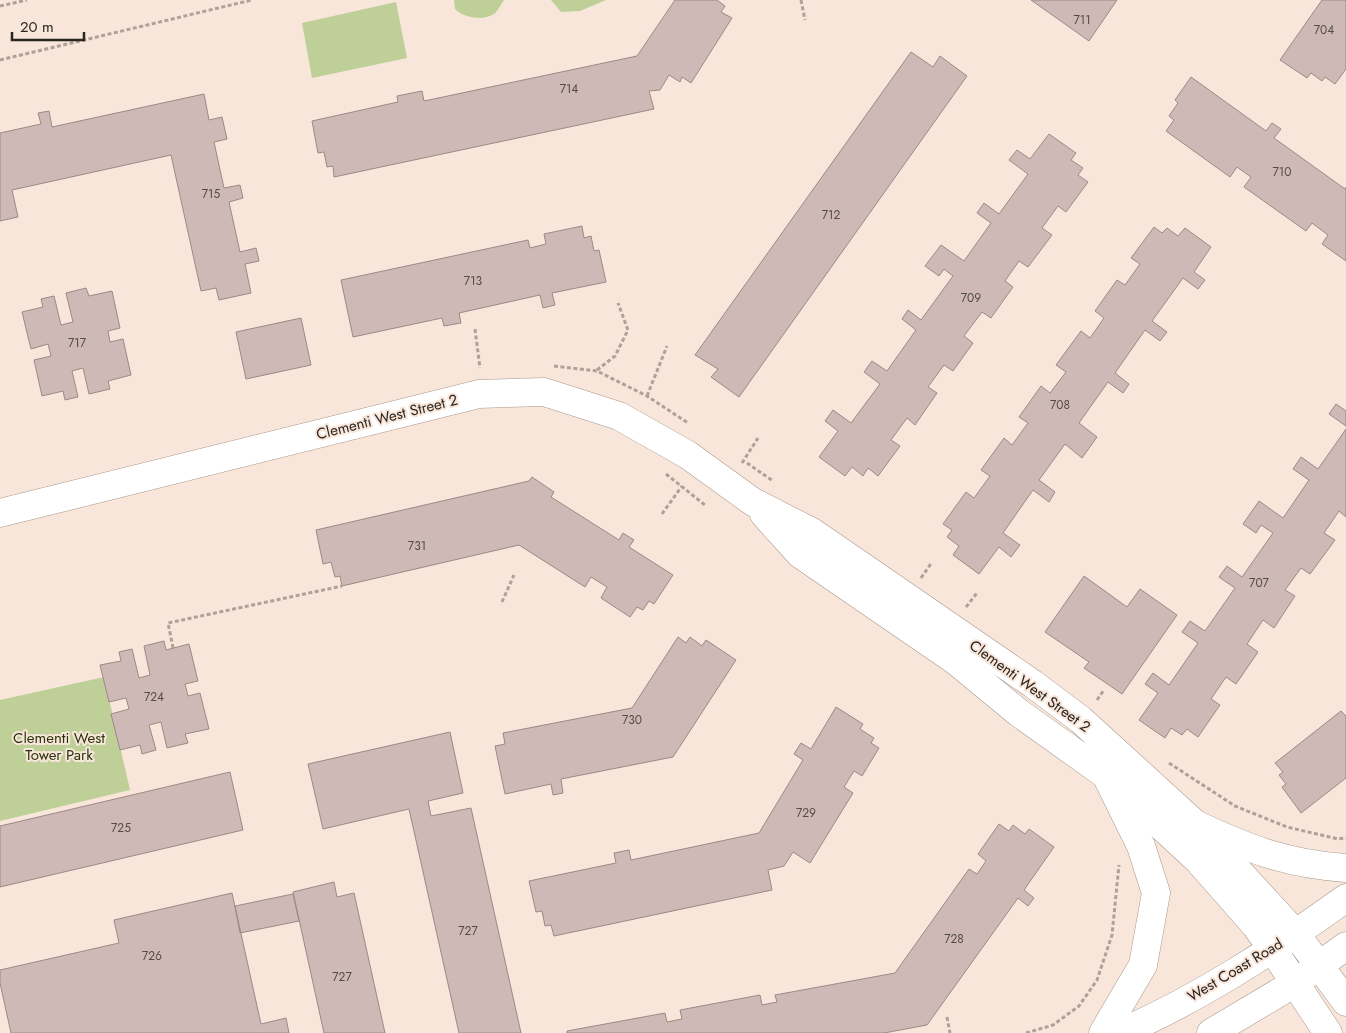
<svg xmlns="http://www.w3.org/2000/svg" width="1346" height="1033" viewBox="0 0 1346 1033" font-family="Jost,sans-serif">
	<rect width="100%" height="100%" fill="#f8e6da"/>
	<path fill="#bed098" d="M454,0H504C501,4 498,11 494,14C482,21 464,18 455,9Z
		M551,0H606L580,11L561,12Z
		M396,2L407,58L312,78L302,23Z
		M104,677L130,790L0,821V700Z"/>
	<path fill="#ceb9b7" stroke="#9d8887" d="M675,0H717L725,6L721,12L732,18L691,83L682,77L680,82L669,75L660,90L649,91L654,109L334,177L333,166L327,167L324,152L318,153L312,121L398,102L397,96L422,91L424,101L637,56Z
		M1031,0H1117L1089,41Z
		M1322,0H1346V69L1335,84L1325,77L1322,81L1311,73L1307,78L1280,60Z
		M911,52L933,67L940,56L967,76L739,397L711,377L718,369L695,355Z
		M1191,77L1266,131L1272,123L1281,129L1274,138L1345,189L1346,187V261L1322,244L1328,235L1312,223L1306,231L1244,187L1251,177L1237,167L1230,177L1166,131L1174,120L1169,116L1178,103L1175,100Z
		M204,94L209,120L222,117L227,139L214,142L224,188L240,185L243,198L229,202L240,252L256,248L259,261L245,264L251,293L219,300L216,288L201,291L171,155L12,190L18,217L0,221V133L41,124L38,113L49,111L52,127Z
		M1049,134L1076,153L1071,160L1083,168L1078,175L1088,182L1066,212L1058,206L1042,228L1052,235L1028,267L1019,261L1005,281L1013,287L991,318L982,312L964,336L973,343L953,371L944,365L928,387L937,393L915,425L907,418L891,440L900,446L878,476L868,468L863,476L852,467L845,476L819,457L838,431L825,421L833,410L851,423L880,384L864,372L872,361L887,371L916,330L902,319L908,310L921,320L953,276L944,269L939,276L925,266L941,245L964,261L991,223L977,213L984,203L999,214L1028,174L1009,160L1017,150L1030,159Z
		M582,226L584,238L591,236L594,251L599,250L606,282L552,293L555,305L543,308L540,295L459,313L461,323L444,326L442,318L353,337L341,280L528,240L530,248L546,244L544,234Z
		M1154,227L1162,233L1167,228L1178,236L1185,228L1211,247L1194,272L1205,280L1198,289L1183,278L1152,321L1167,332L1160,341L1145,330L1115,373L1129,384L1123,393L1108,382L1079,423L1097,437L1082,458L1065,444L1039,480L1055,492L1049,502L1033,490L1003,533L1020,545L1011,557L999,547L979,574L953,555L959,546L947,537L952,530L943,524L966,492L974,498L990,476L981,470L1004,438L1012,445L1028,423L1019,417L1041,386L1050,393L1066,372L1056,365L1081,331L1090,338L1104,318L1095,311L1117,280L1125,285L1140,264L1131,258Z
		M86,288L89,296L112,291L120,328L108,331L110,342L123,339L131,375L108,381L110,389L89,394L83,368L72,371L78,397L65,400L63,391L42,396L34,360L51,356L48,344L31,349L22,312L43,307L41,299L54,296L61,325L73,322L66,293Z
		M301,318L311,365L246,379L236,332Z
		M1336,404L1346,411V426L1329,414Z
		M1346,429V517L1339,511L1324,533L1335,540L1310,574L1301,568L1285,590L1295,596L1274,628L1263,620L1247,644L1258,652L1236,684L1226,677L1211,699L1220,705L1198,737L1187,729L1182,735L1171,728L1165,738L1139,720L1158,693L1145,684L1153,673L1169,685L1198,643L1182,632L1190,621L1205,631L1235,588L1219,577L1227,566L1242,577L1273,533L1261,525L1256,533L1243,524L1259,501L1283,518L1309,480L1293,469L1301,457L1318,469Z
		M532,477L554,492L551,497L619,540L623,533L634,540L629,547L673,575L654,604L649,601L643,610L637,607L630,617L601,598L607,587L591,577L585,587L519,545L342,586L340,576L335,577L331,562L323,564L316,530L529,481Z
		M1084,576L1127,607L1140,589L1177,615L1122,694L1084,668L1089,662L1045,632Z
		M678,637L686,643L690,637L702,646L706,640L736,660L673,757L561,779L563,793L553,795L551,784L505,794L495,746L505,744L503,733L632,708Z
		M164,641L166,650L189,644L198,681L185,684L188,696L200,693L209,729L185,734L188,743L167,748L161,722L149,725L156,750L142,754L140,745L120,750L111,714L129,709L126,698L109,702L100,665L121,661L119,652L132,649L139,678L150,675L144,646Z
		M836,707L863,724L860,729L874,738L871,743L879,748L862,776L854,771L844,787L853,793L810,863L793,852L784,866L768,870L772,890L554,936L551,925L545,926L542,911L536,912L529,881L616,863L614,853L629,850L631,860L759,833L803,760L794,754L801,743L811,749Z
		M1341,711L1346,716V778L1301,813L1282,787L1286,784L1279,775L1283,772L1275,763Z
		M450,732L463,793L428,801L431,816L471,808L521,1033H459L409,809L323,829L308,764Z
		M230,772L243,830L0,887V826Z
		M999,824L1009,831L1013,825L1025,834L1029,829L1054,847L1024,890L1034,898L1028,906L1018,898L927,1025L884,1033H567V1031L665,1013L667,1022L682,1019L680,1010L760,995L762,1005L777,1002L775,995L895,973L969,869L977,874L986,861L978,854Z
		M334,882L337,897L354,893L385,1033H324L293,892Z
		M232,893L261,1024L286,1018L289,1033H11L0,983V970L119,943L114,920Z
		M293,894L299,921L240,933L235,906Z"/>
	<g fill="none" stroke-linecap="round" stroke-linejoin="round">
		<defs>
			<path id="minor" d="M0,513L479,394L544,392L619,416L688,455L753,502L812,532L1033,684L1081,720L1195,824L1295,933
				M764,514L800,554L956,661L1019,713L1106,775L1198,860L1256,926L1273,950"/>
			<path id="major" d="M1195,824C1248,849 1287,864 1346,868
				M1295,933L1346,1002
				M1273,950L1328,1033
				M1103,1033L1143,965L1156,893L1141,846L1106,775
				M1120,1033C1200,998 1275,949 1346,898
				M1211,1033L1295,983L1346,946"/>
		</defs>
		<use href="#minor" stroke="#a8988c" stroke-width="29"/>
		<use href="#major" stroke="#a8988c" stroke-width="29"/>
		<path stroke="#afa197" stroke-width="3" stroke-dasharray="4 2.5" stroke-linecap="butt" d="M801,0L805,20
			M0,6L27,0
			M0,60L252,0
			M475,329L480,368
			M554,366L597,371L647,396L688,423
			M597,370L615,356L628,330L618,303
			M647,396L667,346
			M742,463L758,438
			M747,463L773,481
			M666,474L705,505
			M662,514L682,486
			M921,578L932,562
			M502,602L514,575
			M966,607L977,593
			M173,648L168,623L342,586
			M1097,700L1104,690
			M1169,763L1235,806L1287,827L1338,839L1346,838
			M947,1017L950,1033
			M1026,1033L1053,1025L1079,1006L1097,980L1112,935L1119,865"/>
		<use href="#minor" stroke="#fff" stroke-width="28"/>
		<use href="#major" stroke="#fff" stroke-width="28"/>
	</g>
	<g text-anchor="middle" stroke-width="4" stroke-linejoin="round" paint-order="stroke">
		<g font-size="12" fill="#544a46">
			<text x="1082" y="24">711</text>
			<text x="1324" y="34">704</text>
			<text x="569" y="93">714</text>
			<text x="1282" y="176">710</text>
			<text x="211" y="198">715</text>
			<text x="831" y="219">712</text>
			<text x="473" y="285">713</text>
			<text x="971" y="302">709</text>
			<text x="77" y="347">717</text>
			<text x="1060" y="409">708</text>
			<text x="417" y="550">731</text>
			<text x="1259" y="587">707</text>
			<text x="154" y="701">724</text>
			<text x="632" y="724">730</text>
			<text x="806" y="817">729</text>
			<text x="121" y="832">725</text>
			<text x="468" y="935">727</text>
			<text x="954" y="943">728</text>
			<text x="152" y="960">726</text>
			<text x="342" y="981">727</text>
		</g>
		<g font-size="15" fill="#2b2520" stroke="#f8e6da">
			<text transform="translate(387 417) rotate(-14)" y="5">Clementi West Street 2</text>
			<text transform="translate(1030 686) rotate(36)" y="5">Clementi West Street 2</text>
			<text transform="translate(1235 970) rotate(-31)" y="5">West Coast Road</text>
		</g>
		<g font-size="15" fill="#2a340c" stroke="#f8e6da">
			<text x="59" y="743">Clementi West<tspan x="59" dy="17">Tower Park</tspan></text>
		</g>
	</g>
	<path d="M12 32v8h72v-8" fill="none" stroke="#2b2520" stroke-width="2.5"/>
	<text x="20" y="32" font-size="15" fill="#2b2520" stroke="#f8e6da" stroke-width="4" paint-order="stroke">20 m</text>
</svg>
